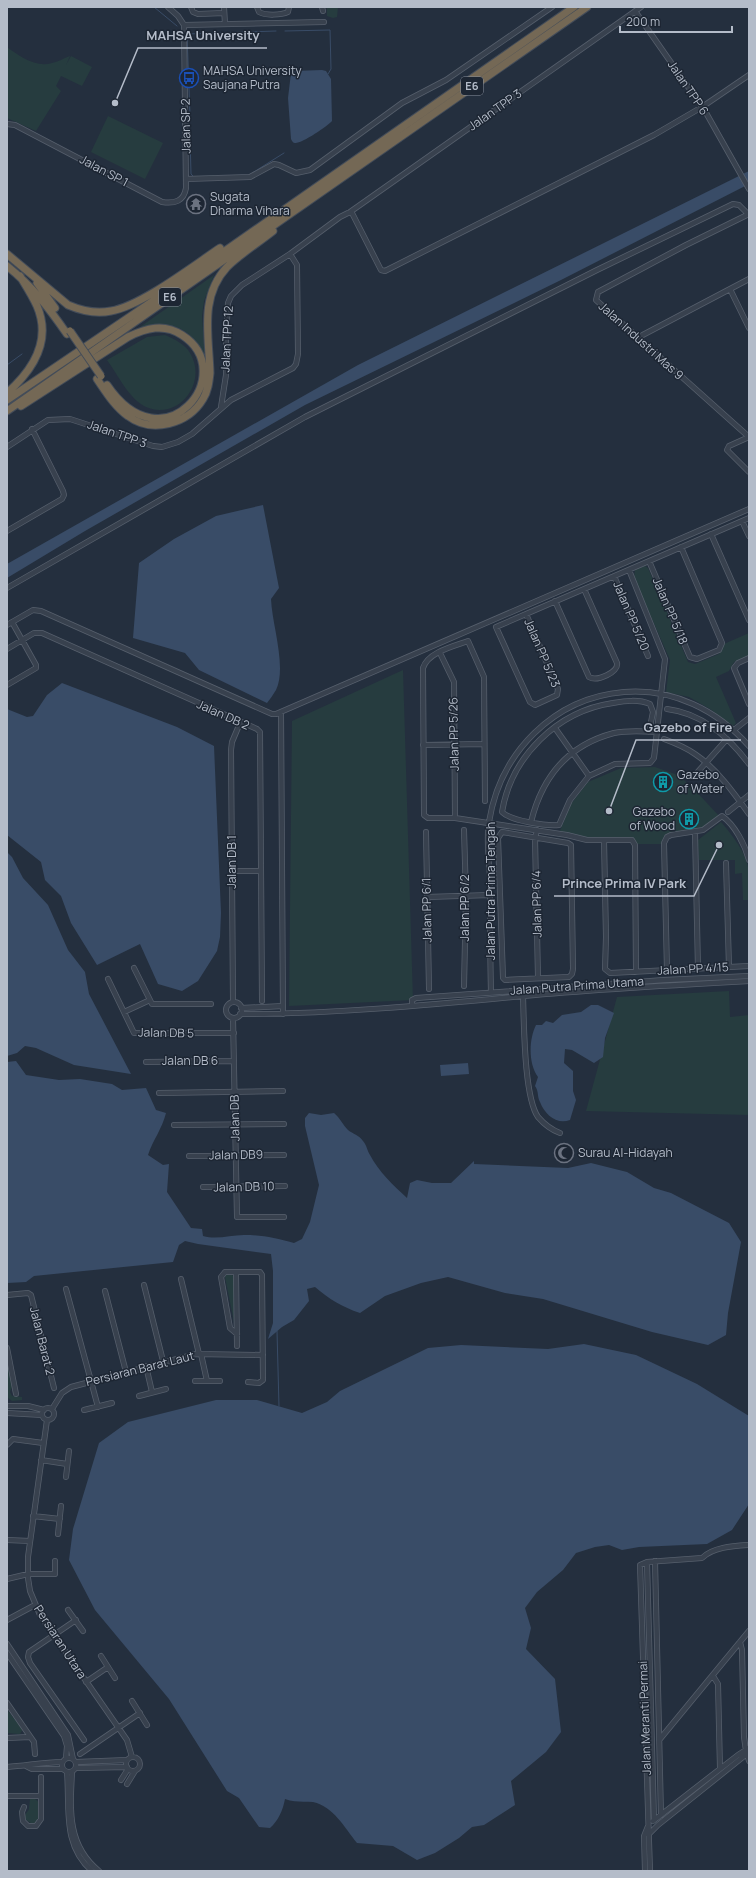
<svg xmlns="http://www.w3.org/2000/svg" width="756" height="1878" viewBox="0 0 756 1878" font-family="Manrope,sans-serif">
	<rect width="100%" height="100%" fill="#242f3e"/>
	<path fill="#263c3f" d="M327,7H338L337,17L333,18L327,16Z
		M7,47C19,56 36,68 52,63C58,62 64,58 70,56L66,65L71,56L92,67L82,86L61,76L56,86L61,91L36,131L7,118Z
		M108,116L163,143L145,179L91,152Z
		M214,275L204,301L202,316L205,361C192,327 175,321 140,327Z
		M165,335C174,339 185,344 190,353C208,382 179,421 146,407C129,399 118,375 107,360L147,337Z
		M645,566L648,568L688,662L695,664L719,654L722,650L724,644L749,633V656L734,662L729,671L716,677L736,723L733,726L710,709L689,697L666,692L670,660L634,578L635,569Z
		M403,670L413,1000L289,1006L292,721Z
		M655,767L678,775L692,787L720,817L703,829L665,837L662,844H635L630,838L593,839L559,833L571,804L588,782L621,768Z
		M721,822C733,836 746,852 749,871C750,880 749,891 749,900H743L742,873L735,874V860H699L698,840Z
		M729,991L730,1017L749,1015V1115L586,1111L617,997Z
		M231,1274L234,1277V1322L225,1277L226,1275Z
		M7,1365L13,1385L10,1392L12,1396L22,1397V1400L12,1401L7,1397Z
		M7,1710L23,1729L20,1734L7,1733Z
		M30,1799H35L39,1802V1819L35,1823L32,1824L25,1819C24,1814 27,1813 29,1809Z"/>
	<path fill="#394c67" d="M322,70L326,71L331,79L332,121C328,126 301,144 295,143C293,143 292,141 291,139L288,98L291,73L294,71Z
		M749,171V184L561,280L305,405L85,531L7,578V564L358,365Z
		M263,505L279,588L271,599C272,625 287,667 276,690C273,695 270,699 267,703L199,670L185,653L133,638L139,563L174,539L216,516Z
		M62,683L177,727L214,746L221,913L220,937L217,951L198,981L182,991L158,984L140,944L97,965L71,923L61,896L45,880L41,862L7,835V709L27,717L33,716L47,695Z
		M7,852L12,857L23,878L48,905L68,950L85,972L89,994L131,1074L74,1065L36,1048L25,1046L17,1053L7,1056Z
		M591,1005H598L614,1013L605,1038L603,1057L594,1063L572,1050L565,1049L564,1063L573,1071V1091L576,1100L570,1120C557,1125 545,1115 540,1102C537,1097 539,1091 535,1086L538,1077C528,1063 529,1039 536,1025H542L546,1021L553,1023L562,1015L581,1012Z
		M16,1061L26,1075L59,1080L80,1079L112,1084L122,1090L146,1088L156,1110L166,1113C162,1129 153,1140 148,1155L163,1165L169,1164L167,1192L191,1228L202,1229L203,1236C217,1240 230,1235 244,1235C263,1235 276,1238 294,1243L302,1239L310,1222L319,1185L305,1126V1118L309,1113L321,1115L334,1113C340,1118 343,1125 348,1130C353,1134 359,1135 363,1141C367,1146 367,1150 370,1155C379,1172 393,1185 407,1198L410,1183L417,1180L432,1183H451L474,1161V1164L568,1168L591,1163L627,1172L654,1188L671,1193L729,1223L741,1242L728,1313L726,1335L708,1345L652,1332L543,1299L505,1293L448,1277L421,1283L385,1296L360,1313C342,1307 329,1299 315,1287L307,1289L309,1301L294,1320L282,1327L268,1339L273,1323V1271L271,1254L198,1244L185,1241L179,1245L173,1262L34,1276L26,1282L7,1283V1062Z
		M468,1063L469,1074L441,1076L440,1065Z
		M584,1344L636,1355L697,1384L749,1416V1504L732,1530L707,1544L639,1547L622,1550L609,1545L595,1547L576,1553L563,1570L537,1592L525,1608L531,1628L526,1649L555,1679L561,1732L546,1752L511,1781L515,1805L484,1825L472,1827L459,1838L435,1853L417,1860L393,1846L357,1843C344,1827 334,1807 313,1802C303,1801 295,1803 285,1799C283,1810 278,1821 270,1828L259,1827L239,1798L227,1791L169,1699L95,1610L69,1560L73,1529L99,1443L128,1422L216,1400H257L302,1413L327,1402L340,1391L428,1348L461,1345L548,1349Z"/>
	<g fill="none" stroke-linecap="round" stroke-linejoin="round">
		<path stroke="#394c67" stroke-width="1" d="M154,7L177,26
			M285,31L330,30L331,69L328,74
			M190,116L187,34L276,31
			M190,137L191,174L194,177
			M249,175L284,153
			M7,365L22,354
			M277,1331L279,1406"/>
		<defs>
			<path id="minor" d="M191,7L193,12L198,14L224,13
				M224,7L225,24
				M257,7L259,12C266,16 281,15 288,12L289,7
				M322,7L323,11
				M635,11L705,111L749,189
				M184,25L324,22
				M7,124L15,125L162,202C175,204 184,201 186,188L184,25L178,16L168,7
				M186,179L250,177L274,164L279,165L296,173L310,170L402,103L446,80L552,7
				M350,212L641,7
				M730,289L749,328
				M637,338L749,279
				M221,407L226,375V335L228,303L231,296L242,285L290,254L340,217L348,213H352L381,270L385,271L654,135L702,107L749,75
				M749,437L596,300L598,292L686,245L749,214
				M749,437L729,446L727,450L749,472
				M7,447L48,420L70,419L153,446L162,447L178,442L192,434L231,400L293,368L296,364L298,354L297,265L290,254
				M742,521L749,536
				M7,531L62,499L64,495L63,491L32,429
				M711,534L749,620
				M649,561L690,657L697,659L719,650L722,643L681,547
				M629,570L665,659L654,758L650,763L615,764L589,776L570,800L559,825C546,826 511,821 502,812C511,757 557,711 613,703C625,701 638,699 650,704L653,712L649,732
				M614,576L648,656
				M7,588L305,417L597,270L733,204L739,205L749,215
				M555,601L589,677C597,682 619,672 617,663L584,589
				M526,614L558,689L557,695L535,705L530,702L496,627L526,614L749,518
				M7,625L33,610L41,611L272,714H276L749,509
				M7,649L34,633H42L257,729L260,732L262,1001
				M440,653L454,682L455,818
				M749,658L738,663L734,668L749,704
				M7,685L36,668V665L12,622
				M667,709C701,713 729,737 749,764
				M281,712L283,1014
				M555,728L589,776
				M734,730L749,718
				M664,739C675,743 685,747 695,754C716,768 734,793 749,814
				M423,745L484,744
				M695,775L727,739
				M485,801L484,677L468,641C454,646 428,652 423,668L424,815L428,818H455L567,835L587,840H632L635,845L636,972
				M728,812L749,795
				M531,822C542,777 568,745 614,733C628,730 643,731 657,732
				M464,830L466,896L464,986
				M537,830L535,838L538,978
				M426,832L429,989
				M502,832L568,843L571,845L573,969L572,974L569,977L505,980L503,978L498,838Z
				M695,832L698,969
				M604,840L606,937L605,969L610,973L749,966
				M726,863L729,967
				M232,871H261
				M427,897L490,895
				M134,968L152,1004H211
				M667,970L664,843L667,837L671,835L703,830L722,816C735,825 745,845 749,860
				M108,979L134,1033H234
				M491,992C490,953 490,915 490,877C489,859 486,839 489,822C500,753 553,698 624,692C673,688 717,710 749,746
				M523,996C524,1023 524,1097 538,1117C544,1124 552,1130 560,1133
				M233,1002L231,750L232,742L240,723
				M226 1010a8 8 0 1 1 16 0a8 8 0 1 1-16 0Z
				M412,1005V1000L416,998L664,980L749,976
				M241,1008L283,1006
				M124,1012L150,1000
				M240,1014C334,1014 429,1005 523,996C598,989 674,985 749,981
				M233,1018L237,1217H284
				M146,1062L234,1061
				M159,1093L283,1091
				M174,1125L284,1124
				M189,1156L284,1155
				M203,1187L285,1186
				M236,1272L237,1346
				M181,1279L199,1354
				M144,1285L163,1361
				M66,1289L98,1407
				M105,1291L126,1372
				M7,1295L28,1293L31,1295L54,1388
				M237,1334L230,1328L221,1277L225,1272H260L262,1275L263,1380L259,1383L248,1382
				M7,1348L16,1394
				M201,1354L207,1381
				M146,1366L152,1392
				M195,1381H220
				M139,1396L166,1389
				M7,1406H28L44,1410
				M42 1414a6 6 0 1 1 12 0a6 6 0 1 1-12 0Z
				M52,1409L62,1393L71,1387L196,1354L263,1355
				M84,1410L112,1403
				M7,1413L42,1415
				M47,1420L28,1557V1578L30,1591L40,1615L127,1740L132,1757
				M7,1445L13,1439L43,1443
				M41,1460L67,1464
				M66,1477L69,1451
				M33,1516L60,1519
				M58,1534L61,1506
				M7,1540L30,1541
				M655,1561L661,1815
				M647,1562L654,1820
				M7,1579L28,1574H55V1561
				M68,1610L83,1631
				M7,1620L35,1605
				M76,1620L29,1652L28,1657L30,1663L84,1740
				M740,1642L742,1650L744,1737L746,1751L749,1761
				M7,1644L68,1735L73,1759
				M7,1653L64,1736L67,1746L66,1758
				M101,1656L115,1678
				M713,1676L718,1684L720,1769
				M86,1682L108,1667
				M132,1701L147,1725
				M7,1703L34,1742L35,1754
				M7,1738L30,1737
				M660,1739L749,1631
				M80,1754L140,1713
				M126 1764a7 7 0 1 1 14 0a7 7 0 1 1-14 0Z
				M62 1765a7 7 0 1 1 14 0a7 7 0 1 1-14 0Z
				M76,1762L127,1760
				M26,1766L32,1769H63
				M7,1767C26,1766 43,1762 62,1762
				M76,1768L127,1767
				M67,1772C70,1808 62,1845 92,1871
				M72,1772C70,1810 67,1845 99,1871
				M121,1780L128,1769
				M127,1784L135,1771
				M7,1796H41
				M24,1807L22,1812L23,1821L28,1826H36L41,1819V1777
				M653,1821L738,1755L749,1748
				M649,1834L658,1825L743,1757L746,1751
				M645,1871L644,1836L648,1826
				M650,1871L640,1565L647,1562L702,1558C713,1547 733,1546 749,1545"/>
			<path id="highway" d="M7,254L68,305C82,311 96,314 111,311C141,306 193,266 220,248
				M7,266C32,286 49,308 67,334
				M37,283L55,308
				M97,379C106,392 115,407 128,416C152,434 188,424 203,399C208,391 209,382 210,373C209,336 199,297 227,267C240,254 258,243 273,231
				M7,393C33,370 52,341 37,306C32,295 26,286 20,276
				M7,400L162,295L574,7
				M21,406L128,337C146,328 164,323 182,335C241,373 164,469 107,385
				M7,411L587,7"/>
		</defs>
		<use href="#minor" stroke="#565f6c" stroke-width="6"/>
		<use href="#highway" stroke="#434c59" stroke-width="9"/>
		<use href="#minor" stroke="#38414e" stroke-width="4.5"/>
		<use href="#highway" stroke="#746855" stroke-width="7"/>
		<defs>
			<path id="highway-bridge" d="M70,331L101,376"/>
		</defs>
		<use href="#highway-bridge" stroke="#434c59" stroke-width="9" stroke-linecap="butt"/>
		<use href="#highway-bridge" stroke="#746855" stroke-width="7"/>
	</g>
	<defs>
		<symbol id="bus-ring" viewBox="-11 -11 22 22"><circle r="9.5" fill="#1d2633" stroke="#1a4fb4" stroke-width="1.5"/><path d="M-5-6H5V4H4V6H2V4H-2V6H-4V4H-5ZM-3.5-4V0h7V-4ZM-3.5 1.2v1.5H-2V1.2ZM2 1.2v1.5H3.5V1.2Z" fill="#1a4fb4"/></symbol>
		<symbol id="temple-ring" viewBox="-11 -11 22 22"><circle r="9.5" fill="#1d2633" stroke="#6b7280" stroke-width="1.5"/><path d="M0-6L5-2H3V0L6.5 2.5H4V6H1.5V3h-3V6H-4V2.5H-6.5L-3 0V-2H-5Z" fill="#6b7280"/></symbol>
		<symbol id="building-ring" viewBox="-11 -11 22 22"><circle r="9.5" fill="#1d2633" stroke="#0f9aa8" stroke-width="1.5"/><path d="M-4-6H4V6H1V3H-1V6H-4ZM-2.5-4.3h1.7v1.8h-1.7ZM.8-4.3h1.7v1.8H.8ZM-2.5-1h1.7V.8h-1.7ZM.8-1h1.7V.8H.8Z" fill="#0f9aa8"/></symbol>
		<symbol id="mosque-ring" viewBox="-11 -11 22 22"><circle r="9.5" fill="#1d2633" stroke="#6b7280" stroke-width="1.5"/><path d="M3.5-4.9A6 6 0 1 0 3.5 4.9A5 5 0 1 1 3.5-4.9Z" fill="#6b7280"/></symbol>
	</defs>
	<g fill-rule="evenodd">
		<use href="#bus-ring" x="178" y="67" width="22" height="22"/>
		<use href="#temple-ring" x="185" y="193" width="22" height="22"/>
		<use href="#building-ring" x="652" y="771" width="22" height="22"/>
		<use href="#building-ring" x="678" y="808" width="22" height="22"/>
		<use href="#mosque-ring" x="553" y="1142" width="22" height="22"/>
	</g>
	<g text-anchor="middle" stroke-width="3" stroke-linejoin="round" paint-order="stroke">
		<g fill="#1d2633" stroke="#878f9c" stroke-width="1">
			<rect x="461" y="77" width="22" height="18" rx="3"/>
			<rect x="159" y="288" width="22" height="18" rx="3"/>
		</g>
		<g font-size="11" font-weight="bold" fill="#b4bcc9">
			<text x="472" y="90">E6</text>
			<text x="170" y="301">E6</text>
		</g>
		<g font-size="12" fill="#b4bcc9" stroke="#1d2633" text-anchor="start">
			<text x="203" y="75">MAHSA University<tspan x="203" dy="14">Saujana Putra</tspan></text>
			<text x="210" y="201">Sugata<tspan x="210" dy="14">Dharma Vihara</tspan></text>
			<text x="677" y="779">Gazebo<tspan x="677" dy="14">of Water</tspan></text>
			<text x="675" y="816" text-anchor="end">Gazebo<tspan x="675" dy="14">of Wood</tspan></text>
			<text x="578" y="1157">Surau Al-Hidayah</text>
		</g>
		<g font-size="12" fill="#b4bcc9" stroke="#1d2633">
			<text transform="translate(688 88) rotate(56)" y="4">Jalan TPP 6</text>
			<text transform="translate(495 110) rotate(-35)" y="4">Jalan TPP 3</text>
			<text transform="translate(186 126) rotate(-91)" y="4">Jalan SP 2</text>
			<text transform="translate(104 171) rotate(28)" y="4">Jalan SP 1</text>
			<text transform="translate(227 339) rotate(-87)" y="4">Jalan TPP 12</text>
			<text transform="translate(641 341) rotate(42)" y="4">Jalan Industri Mas 9</text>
			<text transform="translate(117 434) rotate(19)" y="4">Jalan TPP 3</text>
			<text transform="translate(670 611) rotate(67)" y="4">Jalan PP 5/18</text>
			<text transform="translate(631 616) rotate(67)" y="4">Jalan PP 5/20</text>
			<text transform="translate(542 653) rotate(67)" y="4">Jalan PP 5/23</text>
			<text transform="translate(223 715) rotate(24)" y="4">Jalan DB 2</text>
			<text transform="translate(454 734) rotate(-91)" y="4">Jalan PP 5/26</text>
			<text transform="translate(232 862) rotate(-90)" y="4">Jalan DB 1</text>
			<text transform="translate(491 891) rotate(-90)" y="4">Jalan Putra Prima Tengah</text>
			<text transform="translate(537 904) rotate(-91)" y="4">Jalan PP 6/4</text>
			<text transform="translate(465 908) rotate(-90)" y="4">Jalan PP 6/2</text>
			<text transform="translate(427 910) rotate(-91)" y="4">Jalan PP 6/1</text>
			<text transform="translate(693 969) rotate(-3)" y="4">Jalan PP 4/15</text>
			<text transform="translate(577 986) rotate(-4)" y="4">Jalan Putra Prima Utama</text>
			<text transform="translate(166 1033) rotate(1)" y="4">Jalan DB 5</text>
			<text x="190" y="1065">Jalan DB 6</text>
			<text transform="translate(235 1118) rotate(-91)" y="4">Jalan DB</text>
			<text transform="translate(236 1155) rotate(-1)" y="4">Jalan DB9</text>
			<text transform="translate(244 1187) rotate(-1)" y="4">Jalan DB 10</text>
			<text transform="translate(42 1341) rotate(76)" y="4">Jalan Barat 2</text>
			<text transform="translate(140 1369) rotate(-14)" y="4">Persiaran Barat Laut</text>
			<text transform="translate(60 1642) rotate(57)" y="4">Persiaran Utara</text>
			<text transform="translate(645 1718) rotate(-92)" y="4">Jalan Meranti Permai</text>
		</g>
	</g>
	<path fill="none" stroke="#b4bcc9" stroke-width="1.5" d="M115 103L138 48H267M609 811L636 740H741M719 845L694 896H554"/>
	<g fill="#b4bcc9" stroke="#1d2633" stroke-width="1.5">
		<circle cx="115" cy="103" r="4"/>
		<circle cx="609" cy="811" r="4"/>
		<circle cx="719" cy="845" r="4"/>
	</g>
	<g font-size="13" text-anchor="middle" font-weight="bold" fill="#b4bcc9" stroke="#1d2633" stroke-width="3" stroke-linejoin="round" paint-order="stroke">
		<text x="203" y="40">MAHSA University</text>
		<text x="688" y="732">Gazebo of Fire</text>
		<text x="624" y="888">Prince Prima IV Park</text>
	</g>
	<rect width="756" height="1878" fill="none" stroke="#b4bcc9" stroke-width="16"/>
	<path d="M620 26v6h112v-6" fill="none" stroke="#b4bcc9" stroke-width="2"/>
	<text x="626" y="26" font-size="12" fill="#b4bcc9" stroke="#1d2633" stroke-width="3" paint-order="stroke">200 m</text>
</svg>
